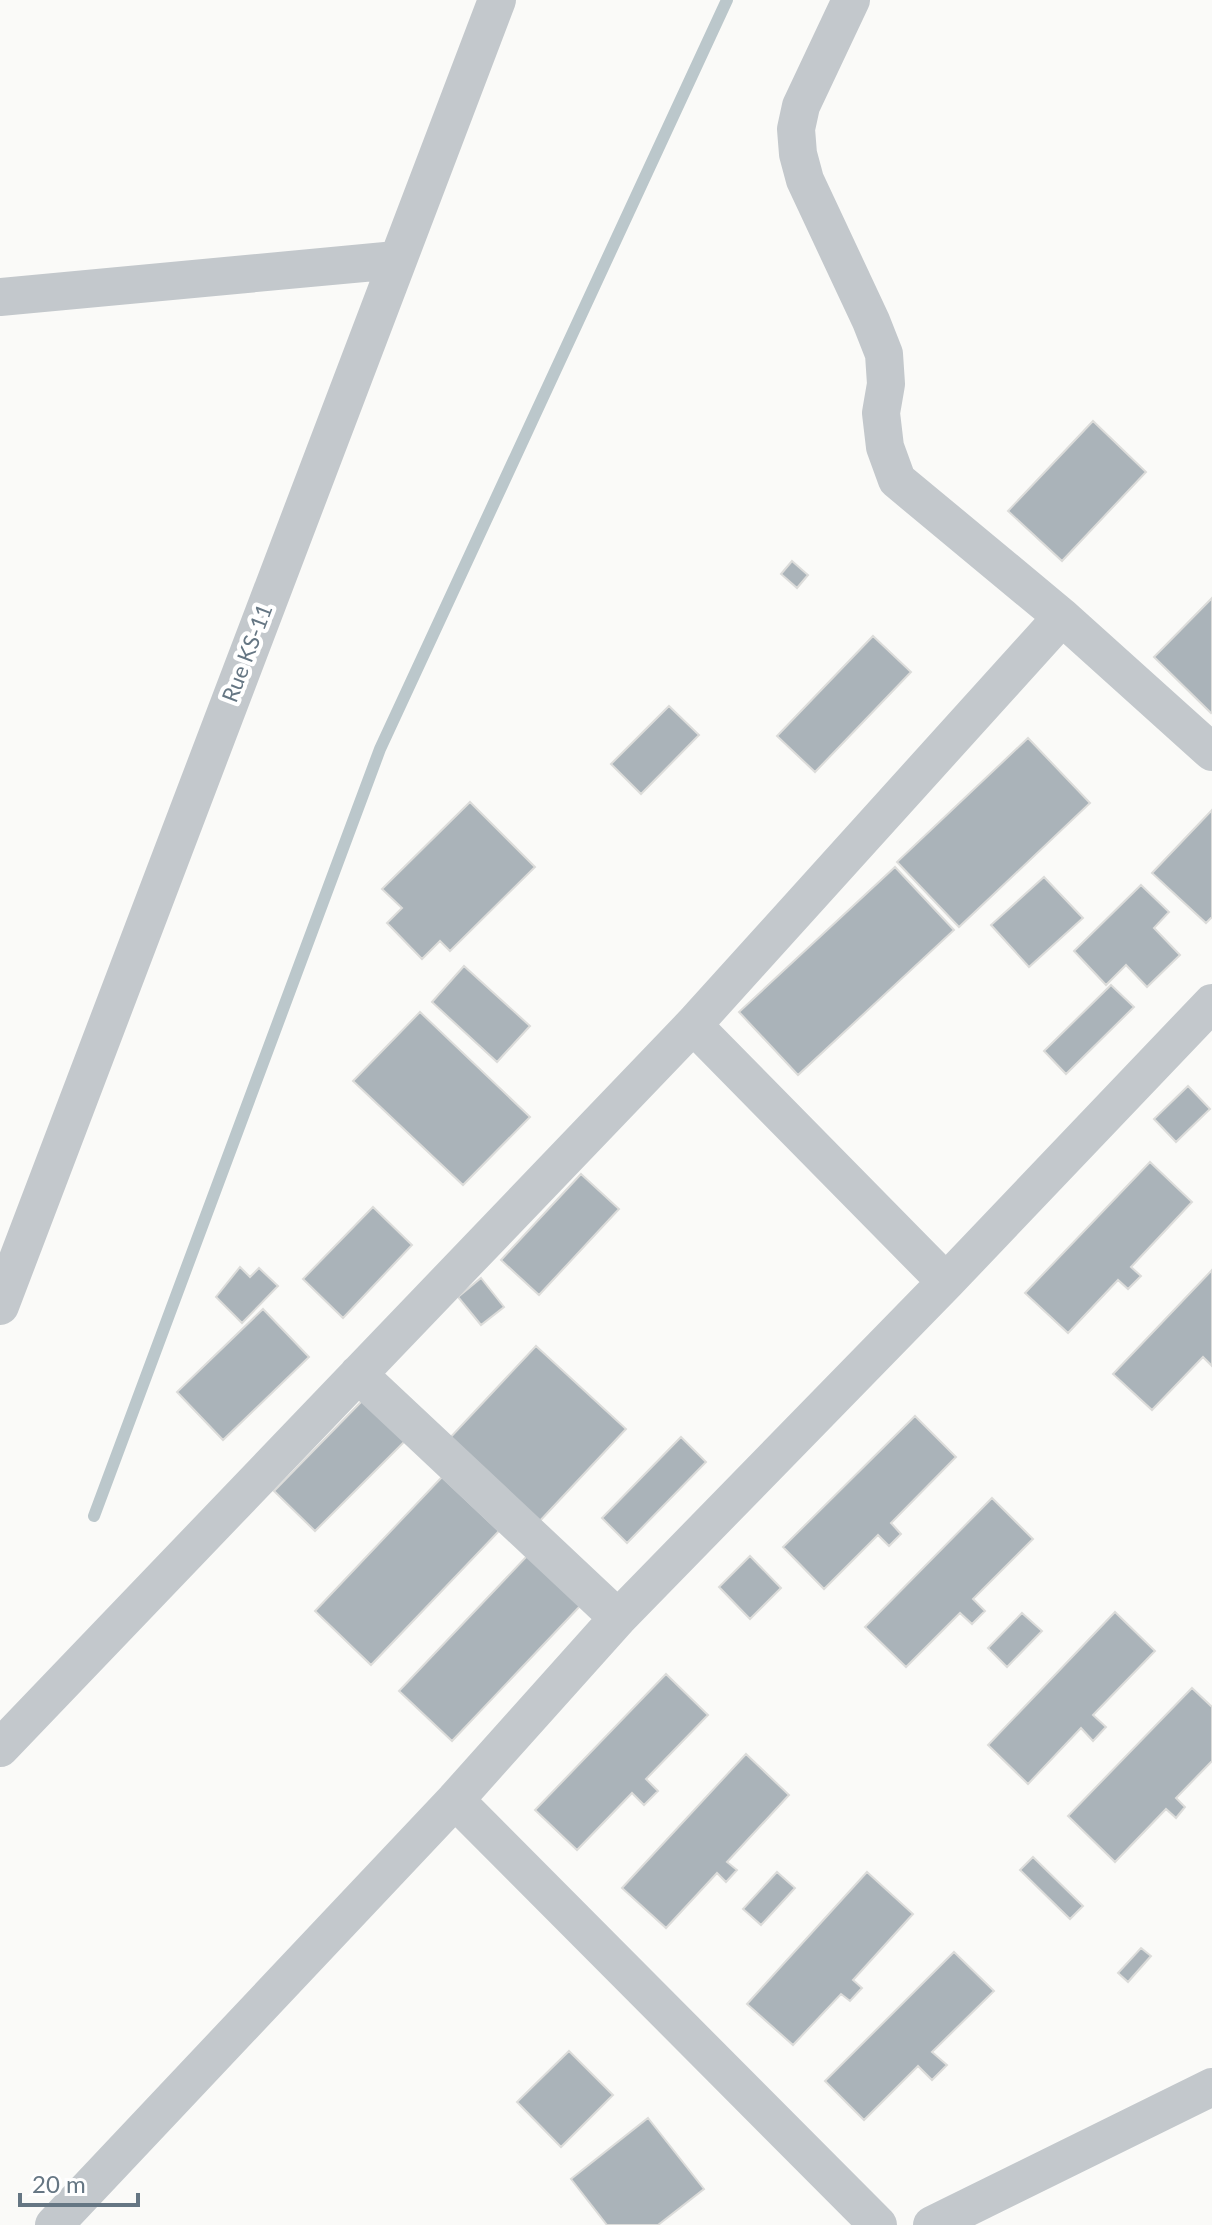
<svg xmlns="http://www.w3.org/2000/svg" width="1212" height="2225" viewBox="0 0 1212 2225" font-family="Lato,sans-serif">
	<rect width="100%" height="100%" fill="#fafaf8"/>
	<g fill="none" stroke-linecap="round" stroke-linejoin="round">
		<path stroke="#bbc7cb" stroke-width="12" d="M94,1516L380,749L727,0"/>
	</g>
	<path fill="#aab3b9" stroke="#dcdcda" stroke-width="2" d="M1093,421L1146,472L1062,561L1008,511Z
		M792,561L808,575L797,588L781,574Z
		M1212,598V712L1211,713L1154,657Z
		M873,636L911,672L815,772L777,736Z
		M669,706L699,735L641,794L611,764Z
		M1028,738L1090,803L959,927L897,862Z
		M470,802L535,867L450,951L440,941L422,959L387,923L402,908L382,889Z
		M1212,810V917L1206,923L1152,873Z
		M895,867L954,930L798,1075L739,1012Z
		M1044,877L1083,918L1029,967L991,925Z
		M1141,885L1169,912L1154,928L1180,955L1147,987L1126,965L1106,985L1074,951Z
		M464,966L530,1026L497,1062L432,1002Z
		M1111,985L1134,1007L1066,1074L1044,1051Z
		M420,1012L530,1117L463,1185L353,1081Z
		M1188,1086L1210,1109L1176,1142L1154,1119Z
		M1150,1162L1192,1202L1131,1267L1141,1276L1128,1289L1118,1280L1068,1333L1025,1293Z
		M581,1174L619,1209L539,1295L501,1260Z
		M373,1207L412,1245L343,1318L303,1279Z
		M240,1267L250,1277L259,1268L278,1286L242,1323L216,1297Z
		M1212,1270V1366L1203,1357L1152,1410L1113,1374Z
		M481,1278L504,1307L481,1325L458,1297Z
		M263,1309L309,1357L223,1440L177,1392Z
		M536,1346L626,1429L537,1524L447,1441Z
		M363,1400L405,1441L315,1531L274,1491Z
		M915,1416L956,1457L891,1523L901,1534L889,1546L878,1535L824,1589L783,1547Z
		M681,1437L706,1462L627,1543L602,1518Z
		M442,1477L499,1531L371,1665L315,1611Z
		M992,1498L1033,1539L973,1599L985,1611L972,1624L960,1613L906,1667L865,1627Z
		M528,1555L581,1605L452,1741L399,1691Z
		M750,1556L781,1588L750,1619L719,1587Z
		M1115,1612L1155,1651L1093,1715L1106,1727L1093,1741L1081,1728L1028,1784L988,1745Z
		M1022,1613L1042,1631L1007,1667L988,1648Z
		M666,1674L708,1715L646,1779L658,1791L644,1805L632,1793L577,1850L535,1810Z
		M1192,1688L1212,1707V1761L1176,1798L1185,1807L1176,1818L1166,1809L1115,1862L1068,1816Z
		M746,1754L789,1795L727,1862L737,1870L726,1882L717,1873L666,1928L622,1888Z
		M1033,1857L1083,1906L1070,1919L1020,1870Z
		M777,1872L795,1888L761,1925L743,1909Z
		M867,1872L913,1914L853,1980L862,1988L850,2001L841,1994L793,2045L747,2004Z
		M1141,1948L1151,1956L1128,1982L1118,1973Z
		M954,1952L994,1991L932,2052L947,2065L932,2080L918,2066L864,2120L825,2081Z
		M569,2051L613,2095L561,2147L517,2102Z
		M648,2118L704,2189L658,2225H607L571,2179Z"/>
	<g fill="none" stroke-linecap="round" stroke-linejoin="round">
		<path stroke="#c3c8cc" stroke-width="38" d="M851,0L801,106L796,129L798,154L805,180L871,321L884,354L886,384L881,413L885,447L897,480L1062,617L1212,752
			M0,297L396,260
			M693,1025L946,1282
			M0,1306L497,0
			M358,1374L618,1618
			M0,1748L693,1025L1062,617
			M455,1800L878,2225
			M54,2225L455,1800L618,1618L946,1282L1212,1003
			M932,2225L1212,2087"/>
	</g>
	<g text-anchor="middle" stroke-width="8" stroke-linejoin="round" paint-order="stroke">
		<g font-size="22" fill="#657683" stroke="#fff">
			<text transform="translate(247 653) rotate(-69)" y="8">Rue KS-11</text>
		</g>
	</g>
	<path d="M20 2193v12h118v-12" fill="none" stroke="#657683" stroke-width="4"/>
	<text x="32" y="2193" font-size="24" fill="#657683" stroke="#ffffff" stroke-width="6" paint-order="stroke">20 m</text>
</svg>
